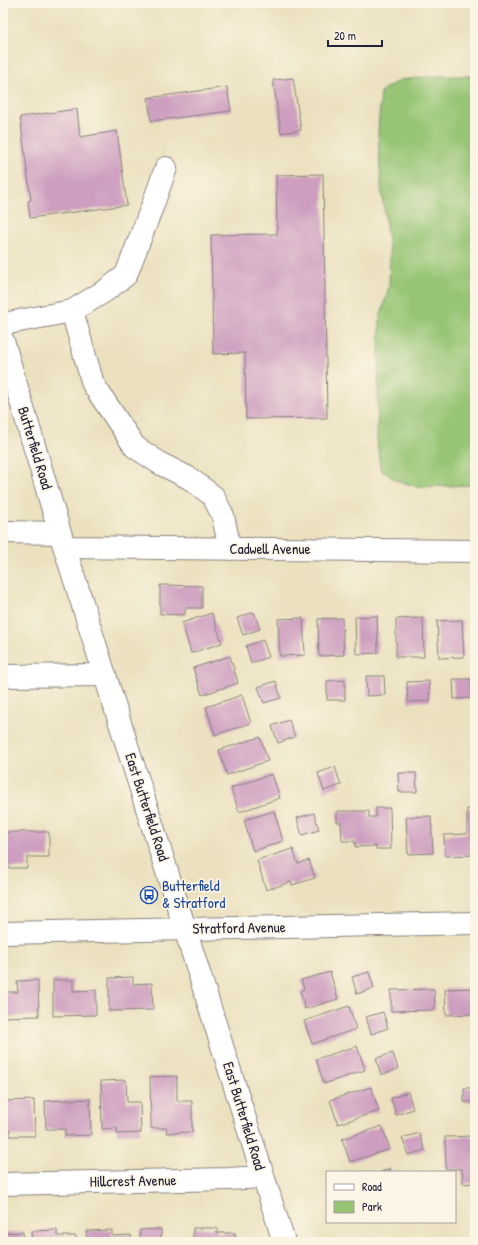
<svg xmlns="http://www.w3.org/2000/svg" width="478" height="1245" viewBox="0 0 478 1245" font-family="'Patrick Hand',sans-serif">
	<rect width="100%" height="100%" fill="#fcf5e5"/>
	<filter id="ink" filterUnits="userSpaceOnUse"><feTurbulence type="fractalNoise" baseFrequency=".025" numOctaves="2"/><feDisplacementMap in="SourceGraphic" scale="8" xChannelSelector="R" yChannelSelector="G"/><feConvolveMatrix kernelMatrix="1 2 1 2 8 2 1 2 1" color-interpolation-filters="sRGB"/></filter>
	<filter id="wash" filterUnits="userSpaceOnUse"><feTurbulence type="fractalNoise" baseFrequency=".012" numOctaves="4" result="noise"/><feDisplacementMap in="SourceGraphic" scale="16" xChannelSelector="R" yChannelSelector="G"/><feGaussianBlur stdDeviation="0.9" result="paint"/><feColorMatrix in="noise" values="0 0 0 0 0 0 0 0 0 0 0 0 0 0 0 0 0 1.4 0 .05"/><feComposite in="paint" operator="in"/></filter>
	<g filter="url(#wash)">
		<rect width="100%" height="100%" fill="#ebe1bf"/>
		<path fill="#97c574" stroke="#5c7458" d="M435,76H475V485L418,487L395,480L380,469L377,439L380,318L389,286L390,255L381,186L378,132L381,91L400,80Z"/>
		<g id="blocks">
			<path fill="#cd9ec0" d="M293,78L301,130L281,133L273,80Z
				M227,87L231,111L151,121L148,98Z
				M77,109L80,137L117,131L127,205L30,218L28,201L31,200L20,117Z
				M323,174L327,418L246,419L245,353L213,354L211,235L277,234L276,175Z
				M160,585L202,586V608H185V615L160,614Z
				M254,612L260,629L243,635L237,618Z
				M212,613L222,643L191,653L182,623Z
				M377,616L378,653L356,654L355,617Z
				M303,618L305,655L280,656L278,619Z
				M342,618L344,655L319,656L318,619Z
				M423,618L424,657H396V619Z
				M462,620L464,657L439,658L437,621Z
				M263,640L269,657L251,663L246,646Z
				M230,656L238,683L202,695L193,668Z
				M366,676H384L385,695L367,696Z
				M453,679H471L472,698L454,699Z
				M345,680V700H327V681Z
				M276,681L281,698L264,703L258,687Z
				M429,681L430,701L408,702L407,682Z
				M242,695L251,723L215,735L206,707Z
				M289,720L295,737L278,743L272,726Z
				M260,737L268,761L227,775L219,750Z
				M335,767L341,785L324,791L318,773Z
				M398,773H416L417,792H399Z
				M272,774L280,798L239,812L231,788Z
				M376,808H390L391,849H376V846L355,847V841H342L341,822H337V811H369V817H376Z
				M467,809H475V855L445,856L444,835L467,834Z
				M274,811L283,841L253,851L244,820Z
				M314,813L319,830L302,835L297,818Z
				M431,816L433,853L408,854L406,817Z
				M6,832H49V857H27V868H7Z
				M293,849L298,864L309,860L315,878L292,885L291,882L266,890L257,860Z
				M330,972L338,999L305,1009L300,991L304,989L301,980Z
				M369,972L374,988L357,994L352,977Z
				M133,977V984L152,983L153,1010L109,1011V978Z
				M38,980L39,1016L3,1017V992H18L17,981Z
				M53,980H73V991L96,990V1015L53,1016Z
				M475,988V1014L446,1015L445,989Z
				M434,989L435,1010L391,1011V990Z
				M349,1006L356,1029L312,1044L304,1021Z
				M383,1012L388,1028L371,1034L366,1017Z
				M357,1046L365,1070L324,1084L316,1059Z
				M393,1053L398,1069L381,1075L376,1058Z
				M177,1076V1101H192V1132L166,1133L167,1128H151L150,1077Z
				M126,1080L127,1102H140L141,1133L117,1134V1128L102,1129L101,1081Z
				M371,1087L379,1111L338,1124L330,1100Z
				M464,1088H475V1102H464Z
				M408,1092L413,1109L396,1115L391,1098Z
				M90,1099L91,1135L65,1136V1129H46L45,1101Z
				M34,1100L35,1136H10V1130H3V1101Z
				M382,1126L390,1149L350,1162L342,1139Z
				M419,1133L425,1150L408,1155L402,1138Z
				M475,1136V1183L463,1184L462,1169H446L445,1137Z
				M390,1168L391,1172H381Z
				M193,1228H217V1233H235L236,1242H193Z
				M161,1229V1242H140V1230Z
				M57,1230V1236H76V1242H32L31,1231Z
				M112,1230V1236L131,1235L132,1242H87L86,1231Z
				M23,1232L24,1242H3V1233Z
				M183,1240V1242H169V1241Z"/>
		</g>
	</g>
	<g filter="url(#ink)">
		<use href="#blocks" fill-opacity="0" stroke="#86827d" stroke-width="1"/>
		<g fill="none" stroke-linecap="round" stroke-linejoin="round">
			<defs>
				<path id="minor" d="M72,311L105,291L126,275L152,207L166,168
					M3,324L72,311L93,384L135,447L161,464L189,478L213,496L223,516L230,549
					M3,532L60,533
					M65,547L475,551
					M3,676L105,675
					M3,933L475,923
					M3,1184L228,1179L263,1177"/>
				<path id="major" d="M3,341L60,533L284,1242"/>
			</defs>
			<use href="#minor" stroke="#86827d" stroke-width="24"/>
			<use href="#major" stroke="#86827d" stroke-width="24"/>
			<use href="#minor" stroke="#fff" stroke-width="22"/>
			<use href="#major" stroke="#fff" stroke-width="22"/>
		</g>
	</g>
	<defs>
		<symbol id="bus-ring" viewBox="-11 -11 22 22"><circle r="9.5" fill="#fcf5e5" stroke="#1a4fb4" stroke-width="1.5"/><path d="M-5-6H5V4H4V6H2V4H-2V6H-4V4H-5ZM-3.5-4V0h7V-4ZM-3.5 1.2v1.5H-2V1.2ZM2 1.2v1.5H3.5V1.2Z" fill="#1a4fb4"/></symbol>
	</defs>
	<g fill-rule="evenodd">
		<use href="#bus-ring" x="139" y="885" width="20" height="20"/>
	</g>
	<g text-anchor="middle" stroke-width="3.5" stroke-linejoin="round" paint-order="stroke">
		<g font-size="15" fill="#22223b" stroke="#fcf5e5">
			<text transform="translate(35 448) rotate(73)" y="5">Butterfield Road</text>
			<text x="270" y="554">Cadwell Avenue</text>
			<text transform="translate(147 807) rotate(72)" y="5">East Butterfield Road</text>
			<text transform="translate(239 928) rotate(-1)" y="5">Stratford Avenue</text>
			<text transform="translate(244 1116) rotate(73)" y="5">East Butterfield Road</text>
			<text transform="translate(133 1181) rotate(-1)" y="5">Hillcrest Avenue</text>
		</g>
		<g font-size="15" fill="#164399" stroke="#fcf5e5" text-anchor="start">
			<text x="162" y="891">Butterfield<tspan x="162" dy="17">&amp; Stratford</tspan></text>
		</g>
	</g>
	<rect width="478" height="1245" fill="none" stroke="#fcf5e5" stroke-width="16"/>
	<rect x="326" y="1171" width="130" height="52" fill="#fcf5e5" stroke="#a5a1a1"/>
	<rect x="334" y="1184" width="20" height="6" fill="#ffffff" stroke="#a5a1a1"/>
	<text x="362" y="1191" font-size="12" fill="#22223b">Road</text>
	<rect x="334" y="1201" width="20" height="12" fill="#97c574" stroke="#a5a1a1"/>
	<text x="362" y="1211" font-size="12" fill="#22223b">Park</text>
	<path d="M328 40v6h54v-6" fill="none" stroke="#22223b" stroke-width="2"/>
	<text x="334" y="40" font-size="12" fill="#22223b" stroke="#fcf5e5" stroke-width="3" paint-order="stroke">20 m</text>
</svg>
